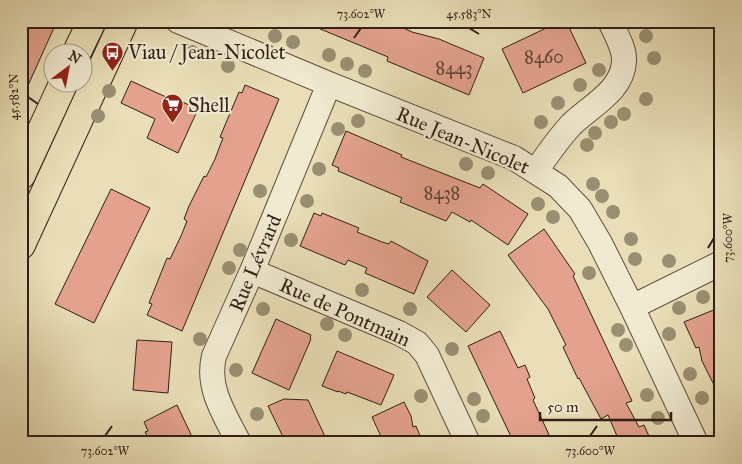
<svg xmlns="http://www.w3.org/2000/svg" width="742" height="464" viewBox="0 0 742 464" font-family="'IM FELL Great Primer',serif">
	<rect width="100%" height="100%" fill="#e9deb7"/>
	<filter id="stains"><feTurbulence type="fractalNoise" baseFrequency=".004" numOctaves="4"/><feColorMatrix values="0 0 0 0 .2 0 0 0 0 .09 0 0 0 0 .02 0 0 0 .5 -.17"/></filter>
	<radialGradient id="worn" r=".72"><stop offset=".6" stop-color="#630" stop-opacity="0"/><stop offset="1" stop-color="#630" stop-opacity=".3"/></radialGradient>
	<path fill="#e4a28e" stroke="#301f16" d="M21,21H57L21,101Z
		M301,21H388L412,32L439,39L484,58L469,95L387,61L388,57Z
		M561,21H566L586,63L523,93L502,49Z
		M131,81L166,97L167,95L198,109L178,153L147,138L155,119L121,103Z
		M245,85L279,99L182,331L147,315L152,304L149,303L167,258L170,259L181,236L187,221L184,219L189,206L204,176L206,177L215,159L223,138L220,137L239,92L242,93Z
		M346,131L402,155L401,157L480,188L483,184L528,214L508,245L471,220L470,222L452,212L446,221L400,202L402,198L338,171L339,168L332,165Z
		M111,189L150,208L94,323L55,304Z
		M314,213L321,216L322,213L359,228L357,232L382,242L389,244L391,241L428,261L414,294L365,273L367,268L348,260L345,265L300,246Z
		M544,229L575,274L573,276L632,401L626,403L639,427L644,425L652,443H620L608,415L601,419L579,378L578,379L563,347L566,345L548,309L508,255Z
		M452,270L490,305L466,332L427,297Z
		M716,309L721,318V399L702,361L699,347L696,348L684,322Z
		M276,319L311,335L310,338L311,339L289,390L252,373Z
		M500,331L518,368L525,365L530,377L527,379L535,398L533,400L550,437L539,443H514L468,346Z
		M137,340L172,342L168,393L133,390Z
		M337,351L394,375L381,405L347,392L346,394L338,391V392L322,386Z
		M284,399L308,400L328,443H286L268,406Z
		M404,402L411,416L413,427L416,426L423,443H384L372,417Z
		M177,405L195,443H151L145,432L148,431L144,422Z"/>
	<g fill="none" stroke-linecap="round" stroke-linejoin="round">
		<defs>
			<path id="minor" d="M178,21L329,84L514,158L558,186L580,209L600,243L632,307L696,443
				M536,171C547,155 558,139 571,125C590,106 623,91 624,61C625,48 615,33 610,21
				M252,271L399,333L417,343L427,355L468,443
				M632,307L721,263
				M239,443C225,415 206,388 214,356L252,271L329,84"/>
			<path id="major" d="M77,52L92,21
				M21,175L64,82
				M21,245L124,21"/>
		</defs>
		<use href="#minor" stroke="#5e4f3e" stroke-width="26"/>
		<use href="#major" stroke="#301f16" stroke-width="30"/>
		<use href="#minor" stroke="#f1ead0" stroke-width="24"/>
		<use href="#major" stroke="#e9deb7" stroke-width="28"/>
	</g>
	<g fill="#9a8f72">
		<circle cx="275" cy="36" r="7"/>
		<circle cx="646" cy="36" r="7"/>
		<circle cx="293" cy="42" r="7"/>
		<circle cx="192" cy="52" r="7"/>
		<circle cx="329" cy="55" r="7"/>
		<circle cx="654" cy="58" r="7"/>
		<circle cx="347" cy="64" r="7"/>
		<circle cx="228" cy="66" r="7"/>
		<circle cx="599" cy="70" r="7"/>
		<circle cx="365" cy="71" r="7"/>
		<circle cx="580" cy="85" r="7"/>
		<circle cx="109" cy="91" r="7"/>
		<circle cx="646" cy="99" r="7"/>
		<circle cx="558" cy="103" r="7"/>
		<circle cx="624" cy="114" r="7"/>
		<circle cx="98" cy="116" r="7"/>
		<circle cx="358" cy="121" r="7"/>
		<circle cx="541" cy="122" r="7"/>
		<circle cx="611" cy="122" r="7"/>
		<circle cx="338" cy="129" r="7"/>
		<circle cx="595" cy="133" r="7"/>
		<circle cx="587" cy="145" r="7"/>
		<circle cx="466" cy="164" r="7"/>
		<circle cx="319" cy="169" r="7"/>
		<circle cx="488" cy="173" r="7"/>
		<circle cx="593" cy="184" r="7"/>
		<circle cx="260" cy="191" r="7"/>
		<circle cx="602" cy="196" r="7"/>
		<circle cx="307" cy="201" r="7"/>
		<circle cx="538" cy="204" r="7"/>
		<circle cx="613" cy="212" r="7"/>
		<circle cx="553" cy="217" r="7"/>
		<circle cx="631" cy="239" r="7"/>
		<circle cx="291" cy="240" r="7"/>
		<circle cx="240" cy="250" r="7"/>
		<circle cx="635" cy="259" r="7"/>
		<circle cx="669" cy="261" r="7"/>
		<circle cx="229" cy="268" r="7"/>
		<circle cx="589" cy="273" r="7"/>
		<circle cx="362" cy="290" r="7"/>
		<circle cx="703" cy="297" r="7"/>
		<circle cx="679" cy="308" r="7"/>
		<circle cx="263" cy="309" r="7"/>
		<circle cx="410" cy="309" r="7"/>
		<circle cx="327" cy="324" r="7"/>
		<circle cx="618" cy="330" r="7"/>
		<circle cx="669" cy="334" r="7"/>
		<circle cx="345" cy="335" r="7"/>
		<circle cx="200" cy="339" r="7"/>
		<circle cx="626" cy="345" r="7"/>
		<circle cx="452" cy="349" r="7"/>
		<circle cx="236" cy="370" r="7"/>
		<circle cx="690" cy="374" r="7"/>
		<circle cx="647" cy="395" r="7"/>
		<circle cx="421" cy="396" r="7"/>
		<circle cx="702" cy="398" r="7"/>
		<circle cx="474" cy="399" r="7"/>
		<circle cx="257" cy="414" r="7"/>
		<circle cx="483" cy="416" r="7"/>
		<circle cx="658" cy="418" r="7"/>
	</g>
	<path fill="none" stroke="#301f16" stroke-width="2" d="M469,28L479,34M354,38L361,28M28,97L38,104M708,248L714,238M105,436L112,426M590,436L597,426"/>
	<defs>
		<symbol id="bus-pin" viewBox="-11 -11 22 30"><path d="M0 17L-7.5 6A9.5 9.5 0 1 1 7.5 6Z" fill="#8f2418" stroke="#f1ead0"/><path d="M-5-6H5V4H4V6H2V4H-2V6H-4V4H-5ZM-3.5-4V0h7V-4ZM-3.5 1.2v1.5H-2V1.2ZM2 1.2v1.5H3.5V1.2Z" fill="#fff"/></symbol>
		<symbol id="supermarket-pin" viewBox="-11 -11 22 30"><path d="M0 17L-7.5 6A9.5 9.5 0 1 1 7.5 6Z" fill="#8f2418" stroke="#f1ead0"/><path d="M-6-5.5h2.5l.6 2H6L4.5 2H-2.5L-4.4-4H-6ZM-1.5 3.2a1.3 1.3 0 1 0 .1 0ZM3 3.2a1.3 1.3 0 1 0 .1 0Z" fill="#fff"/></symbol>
	</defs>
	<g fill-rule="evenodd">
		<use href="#bus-pin" x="100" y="40" width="25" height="34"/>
		<use href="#supermarket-pin" x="160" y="92" width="25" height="34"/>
	</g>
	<g text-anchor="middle" stroke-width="4.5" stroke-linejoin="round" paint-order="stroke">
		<g font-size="18" fill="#5d4034">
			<text x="544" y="63">8460</text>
			<text x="454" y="74">8443</text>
			<text x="442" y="199">8438</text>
		</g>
		<g font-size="20" fill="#301f16" stroke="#f1ead0" text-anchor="start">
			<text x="128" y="59">Viau / Jean-Nicolet</text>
			<text x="188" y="112">Shell</text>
		</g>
		<g font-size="20" fill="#301f16" stroke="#f1ead0">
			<text transform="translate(463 140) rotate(23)" y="7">Rue Jean-Nicolet</text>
			<text transform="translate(255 263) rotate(-67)" y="7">Rue Lévrard</text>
			<text transform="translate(345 312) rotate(24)" y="7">Rue de Pontmain</text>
		</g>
	</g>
	<rect width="742" height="464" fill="none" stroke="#e9deb7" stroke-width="55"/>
	<g transform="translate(68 68) rotate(32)"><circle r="24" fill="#f1ead0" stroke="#a49986"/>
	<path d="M0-4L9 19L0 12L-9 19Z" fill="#8f2418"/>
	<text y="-8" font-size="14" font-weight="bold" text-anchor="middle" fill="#301f16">N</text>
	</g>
	<path d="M540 412v8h131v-8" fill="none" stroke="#301f16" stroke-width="2.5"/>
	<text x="547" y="412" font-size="15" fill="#301f16" stroke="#f1ead0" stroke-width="4" paint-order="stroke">50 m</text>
	<rect x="28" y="28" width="686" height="408" fill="none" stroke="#301f16" stroke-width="2"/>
	<g font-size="12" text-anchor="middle" fill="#301f16">
		<text x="361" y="18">73.602°W</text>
		<text x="469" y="18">45.583°N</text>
		<text transform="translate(14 97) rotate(-90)" y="4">45.582°N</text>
		<text transform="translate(728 238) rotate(-90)" y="4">73.600°W</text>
		<text x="105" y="455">73.602°W</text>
		<text x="590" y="455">73.600°W</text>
	</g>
	<rect width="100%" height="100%" filter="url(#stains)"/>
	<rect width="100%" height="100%" fill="url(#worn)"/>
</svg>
